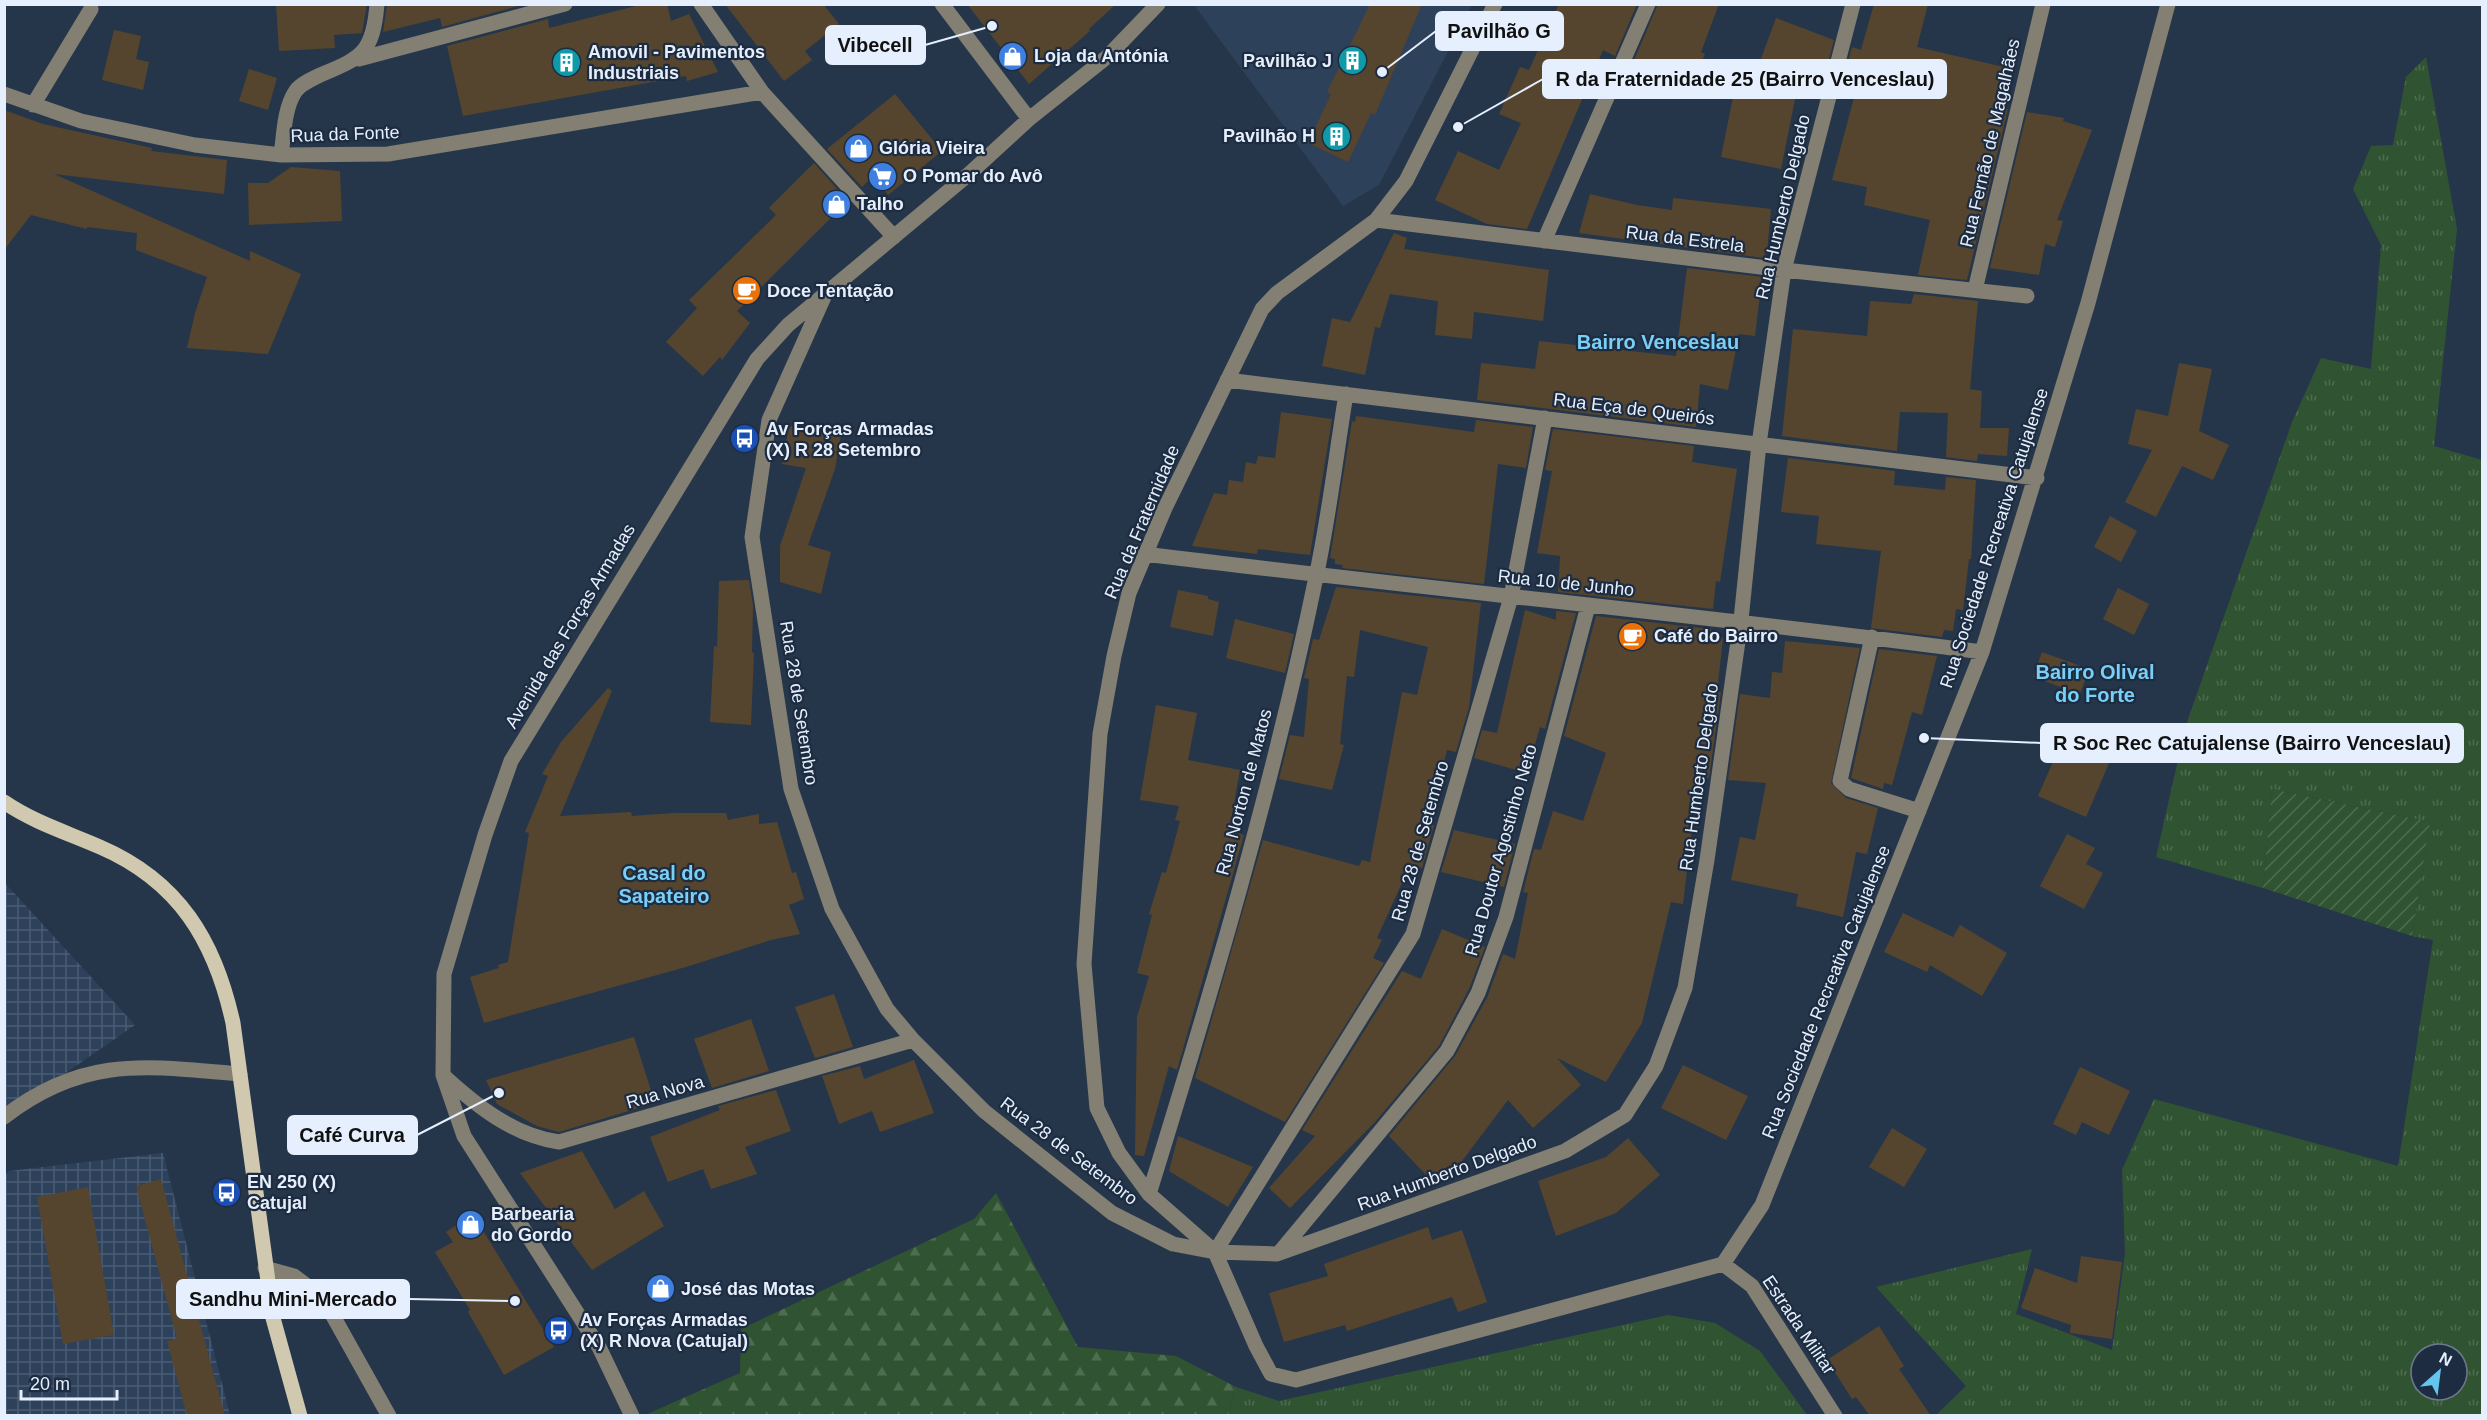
<svg xmlns="http://www.w3.org/2000/svg" width="2487" height="1420" viewBox="0 0 2487 1420" font-family="Helvetica,sans-serif">
	<defs>
		<pattern id="industrial-grid" width="8" height="8" patternUnits="userSpaceOnUse" patternTransform="scale(1.5)"><rect width="8" height="8" fill="#2d415a"/><path d="M0 4h8M4 0v8" fill="none" stroke="#4b5d73"/></pattern>
		<pattern id="grass-tufts" width="24" height="20" patternUnits="userSpaceOnUse" patternTransform="scale(1.5)"><rect width="24" height="20" fill="#305431"/><path d="M3 7l-1-3M5 7V3M7 7l1-3M15 17l-1-3M17 17v-4M19 17l1-3" fill="none" stroke="#4e6d50"/></pattern>
		<pattern id="forest-firs" width="22" height="20" patternUnits="userSpaceOnUse" patternTransform="scale(1.5)"><rect width="22" height="20" fill="#305431"/><path d="M5 1l3.5 6h-7zM16 11l3.5 6h-7z" fill="#4e6d50"/></pattern>
		<pattern id="garden-furrows" width="10" height="10" patternUnits="userSpaceOnUse" patternTransform="scale(1.5)"><rect width="10" height="10" fill="#305431"/><path d="M-1 1l2-2M0 10L10 0M9 11l2-2" fill="none" stroke="#4e6d50"/></pattern>
	</defs>
	<rect width="100%" height="100%" fill="#26364a"/>
	<path fill="#2d415a" d="M1194,5H1472L1379,185L1343,206Z"/>
	<path fill="url(#industrial-grid)" d="M4,882L135,1025L5,1115H4Z
		M163,1153L230,1415L5,1416V1175L9,1171Z"/>
	<path fill="url(#grass-tufts)" fill-rule="evenodd" d="M2426,57L2457,229L2434,446L2482,460V1415H1936L1966,1386L1876,1287L2032,1249L2016,1314L2112,1350L2125,1253L2122,1170L2154,1099L2398,1166L2433,940L2412,936L2430,822L2272,789L2263,888L2156,857L2186,725L2292,422L2321,358L2371,369L2381,245L2353,189L2371,146L2393,145L2406,77ZM2421,1354H2457V1390H2421Z
		M1668,1315L1715,1323L1760,1351L1807,1415L1228,1416L1236,1387L1279,1401Z"/>
	<path fill="url(#forest-firs)" d="M996,1193L1078,1347L1176,1356L1236,1387L1228,1415H645L740,1373L741,1329L974,1219Z"/>
	<path fill="url(#garden-furrows)" d="M2272,789L2430,822L2412,936L2263,888Z"/>
	<path fill="#55452e" d="M276,4H367L362,33L334,35L335,48L279,51Z
		M387,4H525L442,27L440,18L383,32Z
		M644,4H667L671,21L689,14L718,72L687,81L686,76L463,116L447,46L548,19L549,28Z
		M725,4H823L839,24L805,51L812,60L784,81Z
		M967,4H1116L1089,29L1090,31L1029,84Z
		M1370,4H1422L1375,115L1371,113L1348,162L1308,143L1331,94L1327,92Z
		M1559,4H1637L1615,56L1603,50L1527,229L1487,224L1435,200L1458,151L1499,170L1521,123L1499,114L1520,67L1529,70Z
		M1658,4H1719L1701,52L1705,54L1685,98L1643,79L1646,72L1632,65Z
		M1874,4H1928L1917,47L2004,67L1995,106L2008,109L1967,280L1918,275L1930,220L1864,205L1867,187L1832,180L1855,94L1841,89L1852,47L1861,50Z
		M1776,18L1834,40L1823,82L1800,74L1781,169L1721,157L1736,82L1751,86Z
		M114,30L141,36L136,59L149,62L143,90L102,80Z
		M249,69L277,78L268,110L239,101Z
		M895,94L942,151L888,195L873,176L862,187L827,149Z
		M4,110L43,124L152,148L151,151L227,160L224,194L54,174L250,261V251L301,274L268,354L187,348L195,313L207,277L136,250L137,233L87,227V229L31,215L4,250Z
		M2027,112L2064,118L2063,121L2092,130L2057,220L2063,221L2055,247L2045,244L2039,275L1990,268Z
		M814,163L848,201L737,311L750,323L722,360L720,357L703,376L666,342L697,308L689,300L776,215L769,208Z
		M291,167L340,171L342,221L249,225L248,183H268Z
		M1590,194L1637,205L1672,210L1673,198L1771,209L1767,253H1765L1764,258L1579,233Z
		M1394,233L1407,238L1404,249L1549,270L1543,321L1474,312L1472,339L1435,335L1438,301L1390,294L1380,328L1375,327L1365,375L1322,366L1332,318L1350,322Z
		M1687,268L1762,277L1755,336L1739,334L1728,390L1700,384L1696,427L1477,400L1481,363L1535,369L1539,341L1676,356Z
		M1914,294L1978,301L1970,389L1982,391L1980,428H2009L2007,456L1978,454L1977,461L1946,457L1948,413L1900,412L1897,451L1782,436L1793,329L1867,336L1870,301L1911,304Z
		M2179,363L2212,369L2199,431L2229,445L2213,480L2182,466L2156,517L2125,502L2152,450L2128,444L2136,409L2168,416Z
		M1281,412L1332,419L1310,555L1258,549L1257,554L1192,546L1214,493L1227,495L1229,480L1243,482L1246,462L1256,464L1258,456L1275,458Z
		M1356,416L1474,432L1476,420L1533,427L1526,468L1498,464L1484,584L1342,568L1343,565L1335,564V559L1330,558L1352,421L1355,422Z
		M789,426L841,435L835,469L808,545L831,552L821,594L780,582V546L806,468L782,464Z
		M1553,429L1694,446L1692,462L1737,469L1720,582L1716,581L1713,609L1558,592L1560,556L1537,553L1552,471L1545,470Z
		M1788,458L1895,471L1894,485L1945,490L1946,477L1976,480L1971,559H1969L1963,610L1956,609L1953,631L1944,630L1942,637L1871,628L1881,551L1816,544L1819,516L1781,512Z
		M2110,516L2137,531L2121,562L2094,547Z
		M749,580L753,605L752,652L754,653L751,725L710,722L714,646L717,647L719,581Z
		M1336,587L1481,603L1469,707L1456,752L1447,750L1444,762L1442,761L1429,824L1434,825L1422,868L1410,865L1377,938L1382,940L1373,958L1384,963L1285,1122L1195,1078L1263,840L1359,866L1362,860L1370,862L1402,692L1417,695L1428,647L1360,630L1354,677L1347,676L1340,744L1344,745L1332,790L1279,779L1290,735L1304,737L1309,679L1304,678L1313,639L1319,640Z
		M2118,588L2149,604L2134,635L2103,619Z
		M1178,590L1208,596V599L1219,602L1213,636L1170,627Z
		M1525,610L1556,620V611L1576,613L1545,729L1540,727L1527,773L1474,758L1482,730L1497,733Z
		M1596,616L1711,629L1710,636L1723,638L1717,692H1721L1709,778L1698,777L1683,904L1671,902L1642,1023L1606,1082L1557,1058L1581,1085L1533,1128L1508,1100L1456,1169L1428,1177L1389,1136L1455,1056L1487,998L1503,954L1515,959L1528,893L1523,892L1534,849L1541,850L1553,811L1583,821L1606,753L1564,736Z
		M1235,619L1294,634L1285,673L1226,658Z
		M1785,641L1860,648L1831,783L1846,798L1878,808L1867,854L1856,852L1843,917L1796,906L1798,894L1731,880L1740,837L1755,840L1766,783L1728,780L1740,694L1770,698L1772,672L1782,673Z
		M1879,649L1937,656L1922,715L1912,712L1892,785L1884,783L1883,789L1851,778Z
		M2042,652L2089,669L2080,694L2033,677Z
		M608,688L612,691L560,816L631,812L632,816L674,813H726L728,820L759,814V824L777,822L792,873L796,872L804,899L789,905L800,934L771,940L686,967L484,1023L470,977L499,968L498,965L508,962L529,833L525,832L548,776L542,774L561,742Z
		M1156,705L1197,713L1188,760L1240,770L1229,831L1244,835L1177,1070L1169,1066L1144,1156L1135,1155L1137,1017L1149,976L1137,973L1152,915L1149,914L1162,872L1166,873L1180,821L1175,820L1179,806L1140,800Z
		M2062,741L2110,761L2086,817L2038,796Z
		M1454,830L1515,844L1504,887L1441,872Z
		M2067,834L2095,848L2086,864L2103,873L2084,909L2040,886Z
		M1903,913L1953,937L1960,925L2007,953L1982,996L1930,965L1927,972L1884,952Z
		M1442,929L1485,947L1469,989L1439,1046L1375,1122L1290,1208L1269,1188L1315,1136L1302,1130L1402,971L1421,979Z
		M834,994L853,1047L815,1058L795,1007Z
		M751,1019L769,1071L712,1088L694,1039Z
		M634,1037L655,1103L559,1132L537,1126L497,1104L486,1080Z
		M914,1060L934,1113L880,1132L872,1111L839,1124L822,1076L860,1066L864,1079Z
		M1683,1065L1748,1096L1726,1140L1661,1108Z
		M2080,1067L2130,1091L2109,1135L2082,1122L2076,1135L2053,1124Z
		M776,1090L791,1131L745,1147L757,1174L711,1189L703,1169L668,1182L650,1137L720,1110L718,1106Z
		M1892,1128L1927,1149L1904,1187L1869,1167Z
		M1178,1136L1253,1167L1228,1207L1169,1171Z
		M1628,1138L1660,1175L1616,1213L1556,1236L1538,1181L1606,1157Z
		M582,1151L615,1209L644,1191L664,1226L592,1270L520,1173Z
		M161,1179L225,1416H187L167,1341L177,1339L136,1186Z
		M88,1187L114,1335L63,1344L37,1197Z
		M473,1214L554,1347L504,1375L468,1312L470,1310L435,1252L453,1242L446,1232Z
		M1428,1227L1432,1240L1462,1230L1487,1302L1458,1312L1452,1297L1347,1331L1345,1325L1284,1342L1269,1293L1328,1276L1324,1264Z
		M2081,1256L2122,1262L2112,1339L2070,1333L2071,1325L2021,1308L2035,1268L2077,1283Z
		M1879,1326L1904,1366L1899,1369L1931,1416H1870L1856,1397L1852,1399L1827,1360Z"/>
	<g fill="none" stroke-linecap="round" stroke-linejoin="round">
		<path stroke="#837f73" stroke-width="15" d="M701,4L762,92L894,237
			M942,4L1029,119
			M1495,4L1406,181L1376,220L1277,293L1262,309L1165,508L1129,593L1114,656L1100,734L1084,964L1097,1108L1119,1153L1149,1194L1215,1252L1256,1346L1271,1374L1296,1380L1723,1264
			M359,59L565,4
			M4,94L81,121L195,145L281,155L388,154L762,92
			M33,105L91,9
			M281,155C284,135 284,109 295,92C299,85 310,80 318,76C360,58 373,55 377,4
			M1376,220L1784,270L2027,296
			M1544,241L1648,4
			M1975,290L2043,4
			M824,297L769,420L752,537L791,789L832,909L887,1009L913,1040L984,1111L1112,1213L1173,1244L1215,1252L1277,1254L1565,1151L1625,1115L1656,1066L1685,988L1707,860L1741,620L1759,444L1784,270L1853,4
			M1227,380L2037,478
			M1145,554C1424,589 1704,615 1982,652
			M1872,637L1840,781L1849,789L1919,811
			M445,1077C478,1107 513,1135 559,1142L913,1040
			M4,1117C84,1055 147,1066 240,1074
			M1149,1194C1212,991 1273,786 1316,577C1329,517 1336,455 1346,394
			M1215,1252L1413,934L1511,597L1545,418
			M1279,1253L1447,1051L1478,993L1506,917L1588,606
			M1723,1264L1762,1205L1982,652L2088,303L2168,4
			M1723,1264L1752,1286L1835,1416
			M265,1268L294,1276L323,1298L389,1416
			M632,1416L599,1347L464,1136L443,1075L444,974L485,835L511,761L757,359L788,325L969,174L1029,119L1107,57L1158,4"/>
		<path stroke="#d0c9b0" stroke-width="15" d="M4,802C33,822 68,833 100,847C179,881 215,941 233,1023L273,1318L300,1416"/>
	</g>
	<defs>
		<symbol id="shop-disc" viewBox="-11 -11 22 22"><circle r="9.5" fill="#3f7fe0" stroke="#1d2c40"/><path d="M-5-2.5h2.3a2.7 3.5 0 0 1 5.4 0H5L5.5 6h-11ZM-1.5-2.5h3a1.5 2.3 0 0 0-3 0Z" fill="#fff"/></symbol>
		<symbol id="building-disc" viewBox="-11 -11 22 22"><circle r="9.5" fill="#0f9aa8" stroke="#1d2c40"/><path d="M-4-6H4V6H1V3H-1V6H-4ZM-2.5-4.3h1.7v1.8h-1.7ZM.8-4.3h1.7v1.8H.8ZM-2.5-1h1.7V.8h-1.7ZM.8-1h1.7V.8H.8Z" fill="#fff"/></symbol>
		<symbol id="supermarket-disc" viewBox="-11 -11 22 22"><circle r="9.5" fill="#3f7fe0" stroke="#1d2c40"/><path d="M-6-5.5h2.5l.6 2H6L4.5 2H-2.5L-4.4-4H-6ZM-1.5 3.2a1.3 1.3 0 1 0 .1 0ZM3 3.2a1.3 1.3 0 1 0 .1 0Z" fill="#fff"/></symbol>
		<symbol id="cafe-disc" viewBox="-11 -11 22 22"><circle r="9.5" fill="#e8710a" stroke="#1d2c40"/><path d="M-5.5-4.5H6V0H3Q3 3.5 0 3.5H-2.5Q-5.5 3.5-5.5 0ZM3-3.2v2h1.7v-2ZM-6 4.5H4V6H-6Z" fill="#fff"/></symbol>
		<symbol id="bus-disc" viewBox="-11 -11 22 22"><circle r="9.5" fill="#1a4fb4" stroke="#1d2c40"/><path d="M-5-6H5V4H4V6H2V4H-2V6H-4V4H-5ZM-3.5-4V0h7V-4ZM-3.5 1.2v1.5H-2V1.2ZM2 1.2v1.5H3.5V1.2Z" fill="#fff"/></symbol>
	</defs>
	<g fill-rule="evenodd">
		<use href="#shop-disc" x="996" y="40" width="33" height="33"/>
		<use href="#building-disc" x="1336" y="44" width="33" height="33"/>
		<use href="#building-disc" x="550" y="46" width="33" height="33"/>
		<use href="#building-disc" x="1320" y="120" width="33" height="33"/>
		<use href="#shop-disc" x="842" y="132" width="33" height="33"/>
		<use href="#supermarket-disc" x="866" y="160" width="33" height="33"/>
		<use href="#shop-disc" x="820" y="188" width="33" height="33"/>
		<use href="#cafe-disc" x="730" y="274" width="33" height="33"/>
		<use href="#bus-disc" x="728" y="422" width="33" height="33"/>
		<use href="#cafe-disc" x="1616" y="620" width="33" height="33"/>
		<use href="#bus-disc" x="210" y="1176" width="33" height="33"/>
		<use href="#shop-disc" x="454" y="1208" width="33" height="33"/>
		<use href="#shop-disc" x="644" y="1272" width="33" height="33"/>
		<use href="#bus-disc" x="542" y="1314" width="33" height="33"/>
	</g>
	<g text-anchor="middle" stroke-width="4.5" stroke-linejoin="round" paint-order="stroke">
		<g font-size="18" font-weight="bold" fill="#e5effd" stroke="#1d2c40" text-anchor="start">
			<text x="588" y="58">Amovil - Pavimentos<tspan x="588" dy="21">Industriais</tspan></text>
			<text x="1034" y="62">Loja da Antónia</text>
			<text x="1332" y="67" text-anchor="end">Pavilhão J</text>
			<text x="1315" y="142" text-anchor="end">Pavilhão H</text>
			<text x="879" y="154">Glória Vieira</text>
			<text x="903" y="182">O Pomar do Avô</text>
			<text x="857" y="210">Talho</text>
			<text x="767" y="297">Doce Tentação</text>
			<text x="766" y="435">Av Forças Armadas<tspan x="766" dy="21">(X) R 28 Setembro</tspan></text>
			<text x="1654" y="642">Café do Bairro</text>
			<text x="247" y="1188">EN 250 (X)<tspan x="247" dy="21">Catujal</tspan></text>
			<text x="491" y="1220">Barbearia<tspan x="491" dy="21">do Gordo</tspan></text>
			<text x="681" y="1295">José das Motas</text>
			<text x="580" y="1326">Av Forças Armadas<tspan x="580" dy="21">(X) R Nova (Catujal)</tspan></text>
		</g>
		<g font-size="18" fill="#e5effd" stroke="#1d2c40">
			<text transform="translate(345 134) rotate(-2)" y="6">Rua da Fonte</text>
			<text transform="translate(1990 143) rotate(-77)" y="6">Rua Fernão de Magalhães</text>
			<text transform="translate(1783 207) rotate(-77)" y="6">Rua Humberto Delgado</text>
			<text transform="translate(1685 239) rotate(7)" y="6">Rua da Estrela</text>
			<text transform="translate(1634 409) rotate(7)" y="6">Rua Eça de Queirós</text>
			<text transform="translate(1142 522) rotate(-67)" y="6">Rua da Fraternidade</text>
			<text transform="translate(1994 538) rotate(-72)" y="6">Rua Sociedade Recreativa Catujalense</text>
			<text transform="translate(1566 583) rotate(6)" y="6">Rua 10 de Junho</text>
			<text transform="translate(570 626) rotate(-59)" y="6">Avenida das Forças Armadas</text>
			<text transform="translate(799 703) rotate(81)" y="6">Rua 28 de Setembro</text>
			<text transform="translate(1699 777) rotate(-82)" y="6">Rua Humberto Delgado</text>
			<text transform="translate(1244 792) rotate(-75)" y="6">Rua Norton de Matos</text>
			<text transform="translate(1420 841) rotate(-74)" y="6">Rua 28 de Setembro</text>
			<text transform="translate(1501 850) rotate(-74)" y="6">Rua Doutor Agostinho Neto</text>
			<text transform="translate(1826 992) rotate(-68)" y="6">Rua Sociedade Recreativa Catujalense</text>
			<text transform="translate(665 1092) rotate(-16)" y="6">Rua Nova</text>
			<text transform="translate(1069 1151) rotate(37)" y="6">Rua 28 de Setembro</text>
			<text transform="translate(1447 1173) rotate(-20)" y="6">Rua Humberto Delgado</text>
			<text transform="translate(1799 1325) rotate(56)" y="6">Estrada Militar</text>
		</g>
		<g font-size="20" font-weight="bold" fill="#79cff6" stroke="#1d2c40">
			<text x="1658" y="349">Bairro Venceslau</text>
			<text x="2095" y="679">Bairro Olival<tspan x="2095" dy="23">do Forte</tspan></text>
			<text x="664" y="880">Casal do<tspan x="664" dy="23">Sapateiro</tspan></text>
		</g>
	</g>
	<path fill="none" stroke="#e5effd" stroke-width="2" d="M1382 72L1436 31M992 26L925 45M1458 127L1543 79M1924 738L2041 743M499 1093L417 1135M515 1301L409 1299"/>
	<g fill="#e5effd" stroke="#1d2c40" stroke-width="2">
		<circle cx="1382" cy="72" r="6"/>
		<circle cx="992" cy="26" r="6"/>
		<circle cx="1458" cy="127" r="6"/>
		<circle cx="1924" cy="738" r="6"/>
		<circle cx="499" cy="1093" r="6"/>
		<circle cx="515" cy="1301" r="6"/>
	</g>
	<g fill="#e5effd" stroke="#e5effd" stroke-width="2">
		<rect x="1436" y="12" width="127" height="38" rx="6"/>
		<rect x="826" y="26" width="99" height="38" rx="6"/>
		<rect x="1543" y="60" width="403" height="38" rx="6"/>
		<rect x="2041" y="724" width="422" height="38" rx="6"/>
		<rect x="288" y="1116" width="129" height="38" rx="6"/>
		<rect x="177" y="1280" width="232" height="38" rx="6"/>
	</g>
	<g font-size="20" text-anchor="middle" font-weight="bold" fill="#111">
		<text x="1499" y="38">Pavilhão G</text>
		<text x="875" y="52">Vibecell</text>
		<text x="1745" y="86">R da Fraternidade 25 (Bairro Venceslau)</text>
		<text x="2252" y="750">R Soc Rec Catujalense (Bairro Venceslau)</text>
		<text x="352" y="1142">Café Curva</text>
		<text x="293" y="1306">Sandhu Mini-Mercado</text>
	</g>
	<rect width="2487" height="1420" fill="none" stroke="#e5effd" stroke-width="12"/>
	<g transform="translate(2439 1372) rotate(28)"><circle r="28" fill="#1d2c40" stroke="#6d7a8c" stroke-width="1.5"/>
	<path d="M0-4.5L10 22L0 15L-10 22Z" fill="#65c5ee"/>
	<text y="-9" font-size="16" font-weight="bold" text-anchor="middle" fill="#e5effd">N</text>
	</g>
	<path d="M21 1390v9h96v-9" fill="none" stroke="#e5effd" stroke-width="3"/>
	<text x="30" y="1390" font-size="18" fill="#e5effd" stroke="#1d2c40" stroke-width="4.5" paint-order="stroke">20 m</text>
</svg>
